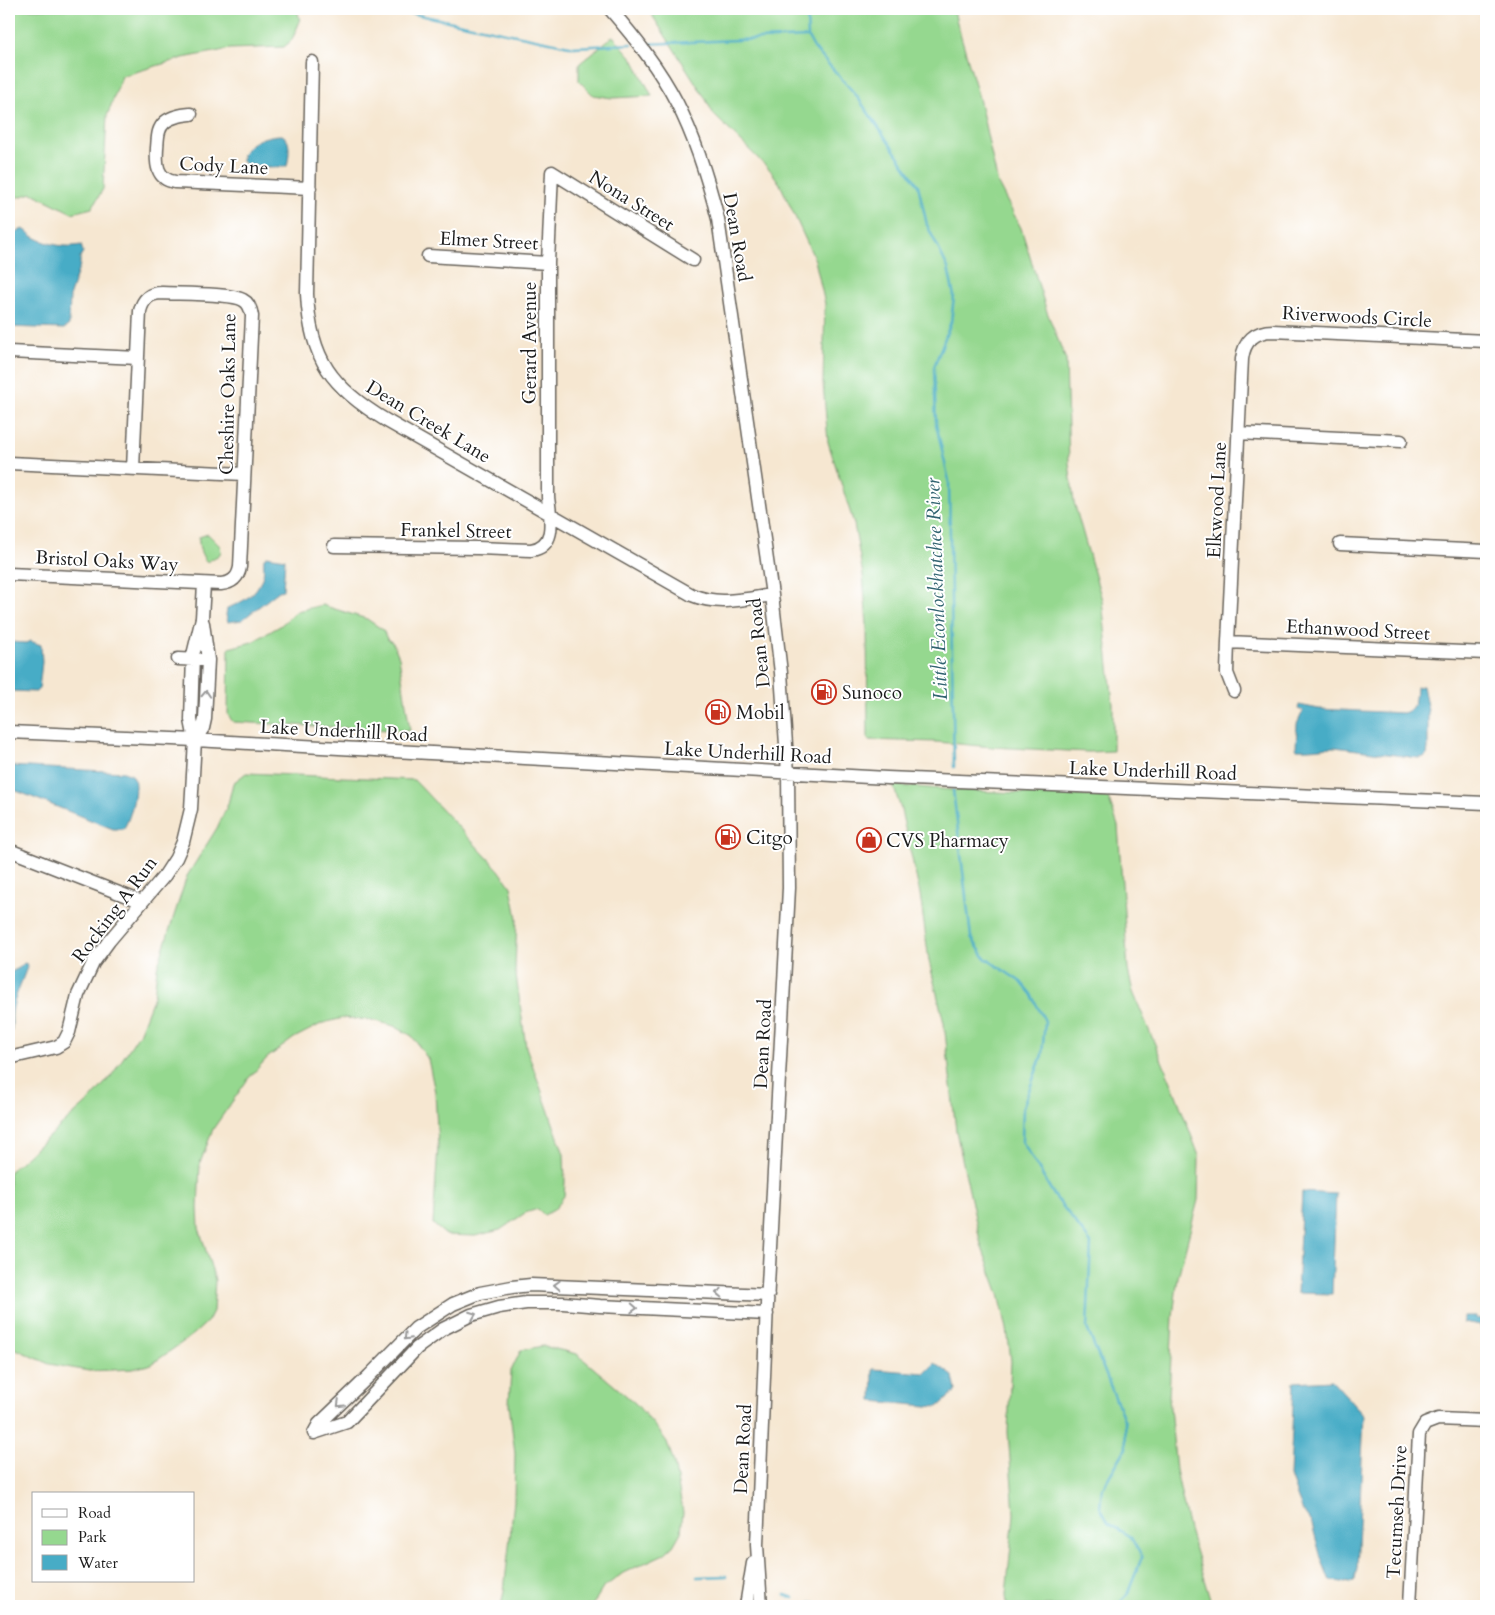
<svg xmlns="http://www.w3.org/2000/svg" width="1495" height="1615" viewBox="0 0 1495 1615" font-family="Cardo,serif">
	<rect width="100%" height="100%" fill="#fff"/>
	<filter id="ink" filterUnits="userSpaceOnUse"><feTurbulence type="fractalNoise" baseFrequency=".02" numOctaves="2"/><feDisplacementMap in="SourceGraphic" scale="10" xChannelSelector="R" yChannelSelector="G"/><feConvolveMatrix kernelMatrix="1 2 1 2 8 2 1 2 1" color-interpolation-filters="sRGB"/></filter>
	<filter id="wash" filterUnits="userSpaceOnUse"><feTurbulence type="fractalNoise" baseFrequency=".0096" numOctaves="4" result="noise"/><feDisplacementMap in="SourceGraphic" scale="20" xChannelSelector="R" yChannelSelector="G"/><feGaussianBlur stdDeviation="1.12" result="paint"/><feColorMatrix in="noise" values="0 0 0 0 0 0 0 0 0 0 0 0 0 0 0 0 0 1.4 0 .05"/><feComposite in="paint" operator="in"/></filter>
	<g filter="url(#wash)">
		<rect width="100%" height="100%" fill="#f6e7d1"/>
		<path fill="#95d88f" stroke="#587a56" d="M9,9H297L300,21L292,40L284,47L230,49L183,58L122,76L107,116L103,189L92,208L72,213L32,193L9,200Z
			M662,9H954L956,19L979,98L998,184L1021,228L1047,312L1066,360L1069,463L1074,502L1102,600L1113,704V751L1088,752L992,747L937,742L868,740L867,625L863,575L854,524L828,442L823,383L825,304L815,260L780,184L771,171L714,115L704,96L652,15Z
			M613,36L633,59L652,96L612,98L593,95L579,81V64Z
			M208,534L220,546L221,552L219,555L207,562C201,556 198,545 199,537Z
			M322,605L367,619L383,630L387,639L393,643L399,657L410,731L233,722L228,715L229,648L252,642L280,626L297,611Z
			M246,773L414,780L499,870L511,887L517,918L515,968L526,1047L564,1154L565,1182L564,1196L554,1210L544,1215L538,1209L525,1213L500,1230L475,1236L446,1235L433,1224L438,1146L435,1092L428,1059L412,1036L394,1026L372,1020L343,1018L323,1023L294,1038L267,1058L248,1079L213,1129L200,1163L198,1208L199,1228L215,1280L213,1311L208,1321L194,1334L152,1364L133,1369L89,1371L49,1364L16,1349L9,1342V1172L91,1099L112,1075L139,1034L154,996L157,968L187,876L217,828L228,804L233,783Z
			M893,785L953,790L1108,797L1118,826L1128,970L1133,992L1173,1087L1199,1156L1198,1200L1178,1277L1173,1316L1169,1397L1176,1470L1189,1530L1212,1606H1007L1006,1595L1014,1514L1008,1432L1011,1361L1007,1329L999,1294L981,1245L956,1131L944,1023L929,961L920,894L900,806Z
			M543,1346L577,1354L636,1404L659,1431L667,1442L674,1463L683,1512L681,1532L673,1546L664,1554L623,1573L603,1588L592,1606H501L504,1591L514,1501L515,1454L509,1404L511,1371L521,1350Z"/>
		<path fill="#47acc6" stroke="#326471" d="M282,135C292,140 289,156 287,166L267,168L252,164H246L242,161C242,142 267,135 282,135Z
			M23,229C28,231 31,236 36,238C50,245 66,248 81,245L83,252L80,257V265L70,294L69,325L64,329L9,327V235Z
			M267,556L285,559L283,590L279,591L242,620L228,622L226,615L227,608C242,603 257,594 262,578C265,571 263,564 264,558Z
			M30,641L41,645L42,662L39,689L36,692L9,691V642L26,643Z
			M1423,686L1428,711V748L1427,755L1425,757L1418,758L1335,747C1322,747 1311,750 1297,749L1296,748L1297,724L1303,711L1298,709L1299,705L1319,709L1403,713C1416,710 1415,698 1416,687Z
			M9,766L124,772C125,773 131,774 132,775C140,783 130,822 123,829H113L9,788Z
			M24,963L27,964V967C22,982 14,997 12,1013C11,1021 14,1030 9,1037V973L19,968Z
			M1302,1192L1336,1194L1332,1294L1297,1293Z
			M1463,1316H1476V1319L1486,1318V1331L1481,1330V1326L1463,1323Z
			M935,1363L953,1376L956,1391L938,1407L872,1401L873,1369L925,1373Z
			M1332,1380L1364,1415L1357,1569L1354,1580L1350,1583L1330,1581L1321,1558L1312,1524L1302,1510L1290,1476L1294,1382Z"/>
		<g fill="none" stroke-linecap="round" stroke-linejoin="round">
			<path stroke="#47acc6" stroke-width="2.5" d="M390,9L574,47L632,44
				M809,9L807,15L808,37L814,48L856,95L918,185L927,225L948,268L954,296L951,322L934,367L936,424L949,481L954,767
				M645,44L807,37
				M953,790L971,937L985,958L1021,982L1031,994L1045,1021L1042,1055L1023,1107L1022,1141L1054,1195L1091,1243L1087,1328L1125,1422L1126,1448L1102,1489L1100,1507L1109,1524L1130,1536L1142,1557L1127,1595L1117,1606
				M697,1577L726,1576
				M785,1595L794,1598
				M811,1602L829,1606"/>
		</g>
	</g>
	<g filter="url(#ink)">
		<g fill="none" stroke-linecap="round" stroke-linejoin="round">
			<defs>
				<path id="minor" d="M610,9C635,38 659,68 677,103C696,140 708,179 718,219L772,595L781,673L788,773L789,888L767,1304L757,1545L761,1606
					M312,62L307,294C310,359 332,388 387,421L692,595C718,606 745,599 772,595
					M191,114C182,115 172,116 165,122C157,129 158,138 157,148C156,163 156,179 175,182L310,188
					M428,256L548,263
					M9,352L138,358
					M1238,433L1401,441
					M9,463L244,474
					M1340,544L1486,551
					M334,546L478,548L531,550C558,546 550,516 548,497V263L552,172L693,260
					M9,574L221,584C232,583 238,578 240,567L252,316C251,309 249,303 243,300C232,293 177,294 162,293C150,293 143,299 140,311L133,469
					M1228,642L1486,653
					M178,659L200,660
					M1234,691L1227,673L1228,642L1242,359C1244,341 1255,331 1273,331L1486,341
					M9,732L195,740L887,778L1486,803
					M195,740L203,728L205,719L208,660L203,623
					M9,850L142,902
					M9,1058L56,1047L64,1042L69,1032L78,995L93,963L109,941L165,875L176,858L183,842L191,809L195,740L191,720L193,655L202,618L204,584
					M314,1433L319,1424L369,1376L416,1328L453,1304L480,1293L512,1287L531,1285L768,1295
					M314,1433L347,1422L417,1348L443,1329L471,1315L499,1307L526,1303H563L600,1306L767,1314
					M746,1606L753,1563
					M1410,1606L1419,1434L1425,1424L1438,1419L1486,1421"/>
			</defs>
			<use href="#minor" stroke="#68635b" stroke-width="15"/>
			<use href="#minor" stroke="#fff" stroke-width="12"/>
		</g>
		<defs><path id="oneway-chevron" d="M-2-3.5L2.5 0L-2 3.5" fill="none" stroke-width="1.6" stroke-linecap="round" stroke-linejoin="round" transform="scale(1.25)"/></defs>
		<g stroke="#999">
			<use href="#oneway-chevron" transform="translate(206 694) rotate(-87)"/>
			<use href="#oneway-chevron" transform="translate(557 1285) rotate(-177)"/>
			<use href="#oneway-chevron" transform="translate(719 1293) rotate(-178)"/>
			<use href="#oneway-chevron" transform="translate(634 1308) rotate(3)"/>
			<use href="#oneway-chevron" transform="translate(473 1315) rotate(-21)"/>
			<use href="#oneway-chevron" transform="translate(407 1337) rotate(134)"/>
			<use href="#oneway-chevron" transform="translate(340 1404) rotate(136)"/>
		</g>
	</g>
	<defs>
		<symbol id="fuel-ring" viewBox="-11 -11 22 22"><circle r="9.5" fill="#fff" stroke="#c8321e" stroke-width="1.5"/><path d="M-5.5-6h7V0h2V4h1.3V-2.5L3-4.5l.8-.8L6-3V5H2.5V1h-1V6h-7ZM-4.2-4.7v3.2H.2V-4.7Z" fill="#c8321e"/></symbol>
		<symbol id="shop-ring" viewBox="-11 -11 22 22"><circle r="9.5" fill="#fff" stroke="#c8321e" stroke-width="1.5"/><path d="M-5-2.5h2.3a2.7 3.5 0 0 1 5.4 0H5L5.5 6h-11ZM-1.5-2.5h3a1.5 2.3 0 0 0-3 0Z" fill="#c8321e"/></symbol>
	</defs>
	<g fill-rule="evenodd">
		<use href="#fuel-ring" x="810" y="678" width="28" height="28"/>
		<use href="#fuel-ring" x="704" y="698" width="28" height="28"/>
		<use href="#fuel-ring" x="714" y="823" width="28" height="28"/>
		<use href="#shop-ring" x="855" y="826" width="28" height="28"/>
	</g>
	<g text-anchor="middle" stroke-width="4" stroke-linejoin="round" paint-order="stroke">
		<g font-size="19" fill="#1c1c1c" stroke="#fff">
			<text transform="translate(224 165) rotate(3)" y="7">Cody Lane</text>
			<text transform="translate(632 200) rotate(32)" y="7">Nona Street</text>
			<text transform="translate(738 237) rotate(80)" y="7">Dean Road</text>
			<text transform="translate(489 240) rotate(3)" y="7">Elmer Street</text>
			<text transform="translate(1357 316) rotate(3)" y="7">Riverwoods Circle</text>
			<text transform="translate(529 343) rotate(-90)" y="7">Gerard Avenue</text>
			<text transform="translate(227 394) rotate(-89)" y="7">Cheshire Oaks Lane</text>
			<text transform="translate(429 421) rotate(31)" y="7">Dean Creek Lane</text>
			<text transform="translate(1216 500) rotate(-87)" y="7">Elkwood Lane</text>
			<text transform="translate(456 530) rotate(1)" y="7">Frankel Street</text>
			<text transform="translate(107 560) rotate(3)" y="7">Bristol Oaks Way</text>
			<text transform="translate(1358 629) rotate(3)" y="7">Ethanwood Street</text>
			<text transform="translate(758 643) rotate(-96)" y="7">Dean Road</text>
			<text transform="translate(344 730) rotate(3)" y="7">Lake Underhill Road</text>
			<text transform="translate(748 752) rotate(3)" y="7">Lake Underhill Road</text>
			<text transform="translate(1153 770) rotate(2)" y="7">Lake Underhill Road</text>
			<text transform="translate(114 909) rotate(-53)" y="7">Rocking A Run</text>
			<text transform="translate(762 1044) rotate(-87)" y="7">Dean Road</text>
			<text transform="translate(742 1449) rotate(-87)" y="7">Dean Road</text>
			<text transform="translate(1396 1512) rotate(-87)" y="7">Tecumseh Drive</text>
		</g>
		<g font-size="19" fill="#1c1c1c" stroke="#fff" text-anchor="start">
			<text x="842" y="699">Sunoco</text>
			<text x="736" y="719">Mobil</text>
			<text x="746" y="844">Citgo</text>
			<text x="886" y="847">CVS Pharmacy</text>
		</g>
		<g font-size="20" font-style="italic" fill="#326471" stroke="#fff">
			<text transform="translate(936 589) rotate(-92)" y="7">Little Econlockhatchee River</text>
		</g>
	</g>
	<rect width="1495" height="1615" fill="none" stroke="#fff" stroke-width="30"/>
	<rect x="32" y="1492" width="162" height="90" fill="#ffffff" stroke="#a4a4a4"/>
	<rect x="42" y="1509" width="25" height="8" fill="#ffffff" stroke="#a4a4a4"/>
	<text x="78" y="1518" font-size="15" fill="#1c1c1c">Road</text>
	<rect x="42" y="1530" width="25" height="15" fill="#95d88f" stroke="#a4a4a4"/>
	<text x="78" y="1542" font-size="15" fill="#1c1c1c">Park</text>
	<rect x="42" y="1555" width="25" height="15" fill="#47acc6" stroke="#a4a4a4"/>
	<text x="78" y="1568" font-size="15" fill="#1c1c1c">Water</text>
</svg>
